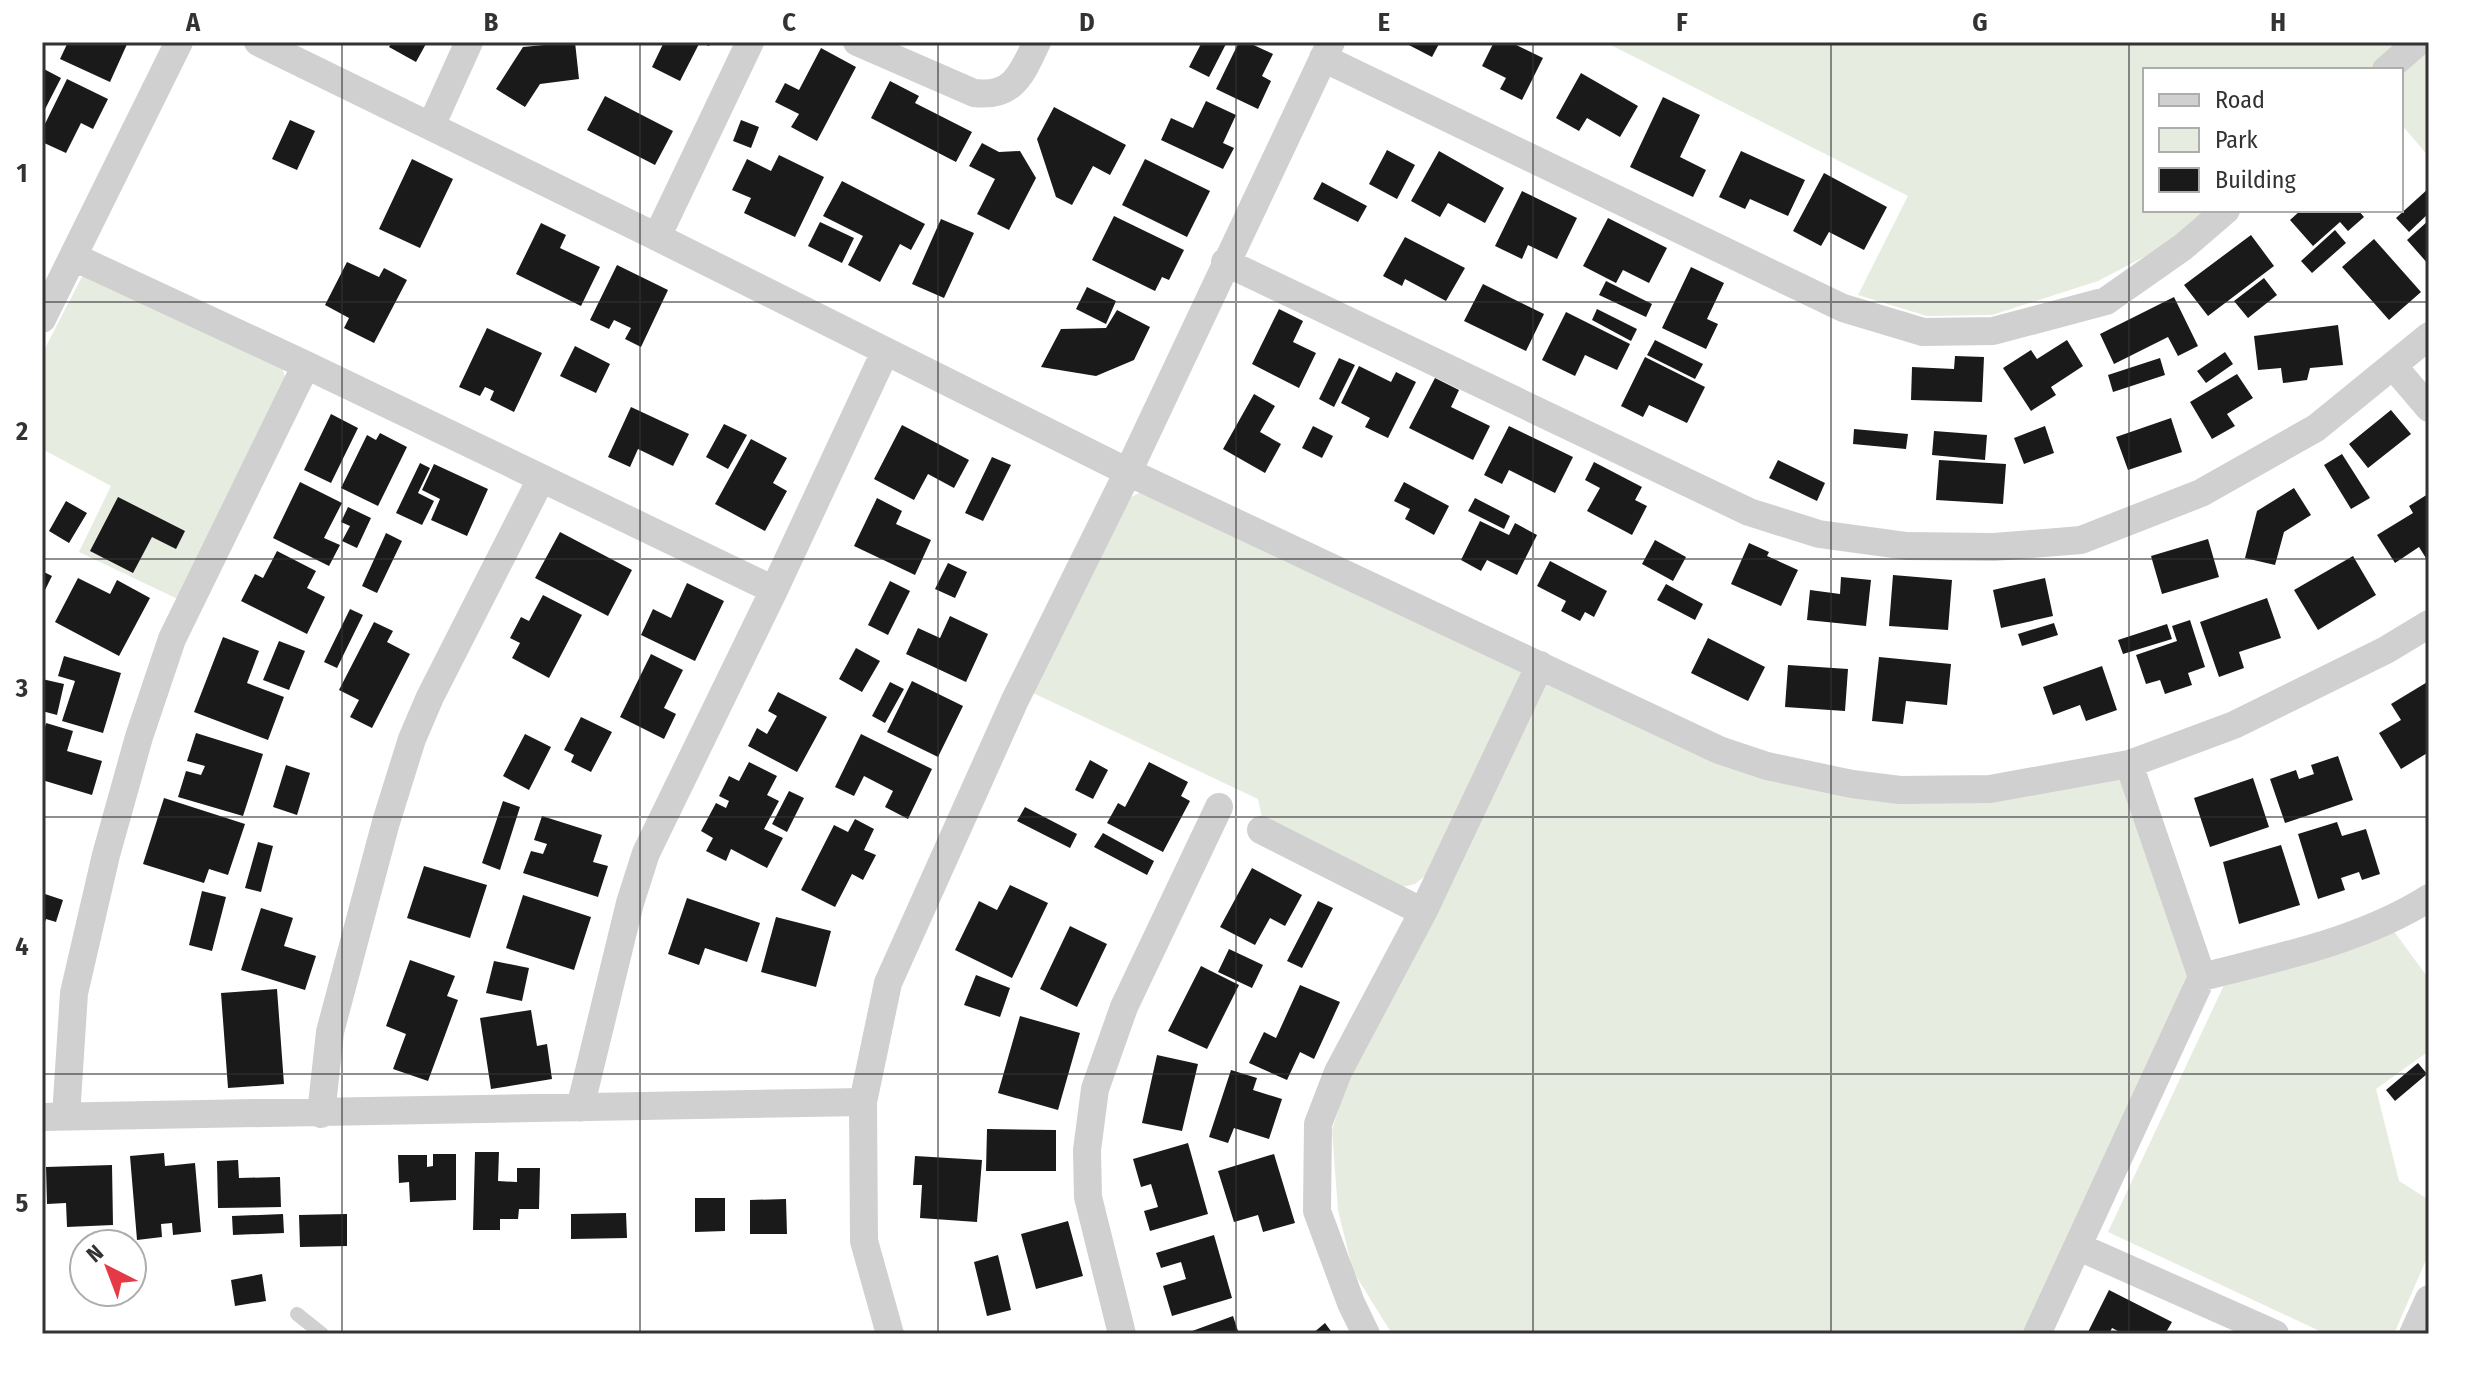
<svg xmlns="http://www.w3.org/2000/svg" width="2471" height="1376" viewBox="0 0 2471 1376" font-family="'Fira Sans Condensed',sans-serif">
	<rect width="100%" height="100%" fill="#fff"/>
	<path fill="#e6ecdf" d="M1605,42H2402L2371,70H2145V210H2211L2178,239L2098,281L1992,315L1927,316L1858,295L1908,196Z
		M2429,46V157L2401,124V71Z
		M85,271L280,361L288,387L184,602L79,552L111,486L42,449V354Z
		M1148,489L1531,666L1434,869L1415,884L1390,890L1264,827L1258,799L1031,692L1127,499Z
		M1545,677L1900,797L2124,773L2190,973L2023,1334H1392L1353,1271L1338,1210L1332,1130L1350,1073Z
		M2393,930L2429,979V1051L2376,1089L2399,1181L2429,1200V1253L2394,1334H2326L2108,1232L2225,983Z"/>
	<path fill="#1a1a1a" d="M68,42H128L110,82L60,59Z
		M392,42H427L416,62L389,47Z
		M575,42L579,79L540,84L525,107L496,89L523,47Z
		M664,42H711L709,46L700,42L680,81L652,67Z
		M1202,42H1227L1209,77L1189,67Z
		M1239,42H1247L1273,54L1262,76L1271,81L1258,109L1216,89Z
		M1403,42H1440L1432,57Z
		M1494,42H1510L1543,58L1522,100L1500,89L1506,78L1482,66Z
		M821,48L856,67L817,141L791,127L799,114L775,102L785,83L799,90Z
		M42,68L61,78L42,115Z
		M1581,73L1638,106L1620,137L1587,118L1579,131L1556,118Z
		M67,79L108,99L93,129L81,123L66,153L42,142V130Z
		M890,81L919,96L915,103L972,132L956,162L871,118Z
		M605,96L673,131L655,165L587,130Z
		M1663,97L1700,115L1680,157L1706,170L1693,197L1630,167Z
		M1206,101L1236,115L1223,143L1234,148L1223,169L1161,140L1171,118L1193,128Z
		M1054,107L1126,145L1110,175L1093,166L1072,205L1056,197L1037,139Z
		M290,120L315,131L297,170L272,159Z
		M741,120L759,127L751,148L733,141Z
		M982,143L999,152L1020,151L1036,178L1009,230L977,214L995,179L969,166Z
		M1387,150L1415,165L1397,199L1369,184Z
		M1439,151L1504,188L1485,223L1448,203L1440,217L1411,201Z
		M1741,151L1805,180L1788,216L1750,199L1745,209L1719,197Z
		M779,155L824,177L795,237L744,213L751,198L732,190L747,159L771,171Z
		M412,159L453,179L420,248L379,229Z
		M1145,159L1210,191L1187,237L1122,205Z
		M1824,173L1887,207L1864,250L1829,232L1821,246L1793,231Z
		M842,181L925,224L911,250L900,244L880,282L848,265L863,236L823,216Z
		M1322,182L1367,206L1358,222L1313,199Z
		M2429,188V213L2409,232L2396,218Z
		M1522,191L1577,218L1557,259L1528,245L1522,259L1495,246Z
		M2301,210H2358L2364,217L2348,231L2340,222L2313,246L2290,220Z
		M1114,216L1184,250L1169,280L1162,277L1155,291L1092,260Z
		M1608,218L1667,248L1649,283L1623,270L1616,283L1583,266Z
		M941,219L974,233L944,298L912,284Z
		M2429,220V265L2407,240Z
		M820,222L854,238L842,263L808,246Z
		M541,223L566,235L560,248L600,267L581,306L516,274Z
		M2335,230L2346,243L2312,273L2301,261Z
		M2251,235L2274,266L2208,316L2184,285Z
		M1405,237L1465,268L1446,301L1405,279L1402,286L1383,276Z
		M2374,239L2421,292L2389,320L2342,267Z
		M347,262L379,277L384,268L407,280L374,343L344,328L349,318L325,305Z
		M617,265L668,290L641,347L625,339L631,328L614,320L609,329L590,320Z
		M1691,267L1724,283L1707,319L1718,324L1706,349L1662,328Z
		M2264,278L2277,295L2248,318L2234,301Z
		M1606,281L1652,304L1646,317L1599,295Z
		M1483,284L1544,314L1526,351L1464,321Z
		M1087,287L1116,301L1106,324L1076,309Z
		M2174,297L2198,346L2178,356L2168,337L2114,364L2100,334Z
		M1279,309L1303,321L1293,342L1316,353L1299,388L1252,364Z
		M1597,309L1637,329L1631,341L1592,320Z
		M1117,310L1150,327L1134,360L1096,376L1041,367L1061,329L1106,328Z
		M1566,312L1630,344L1617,370L1585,355L1575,376L1542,360Z
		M2338,325L2343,365L2310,368L2307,380L2283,383L2281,368L2258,370L2254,336Z
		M487,328L542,353L514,412L490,400L494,391L485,387L480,396L459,387Z
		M1655,340L1703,364L1695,379L1647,355Z
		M2067,340L2083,366L2051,387L2056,395L2031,411L2003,368L2031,350L2037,359Z
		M575,346L610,364L596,393L560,376Z
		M2225,352L2233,364L2206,383L2197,371Z
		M1955,356L1984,357L1982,402L1911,400L1912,367L1954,369Z
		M1645,357L1705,387L1687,423L1649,405L1643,417L1621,406Z
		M1339,358L1355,365L1334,407L1319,399Z
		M2160,358L2165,375L2113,392L2108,375Z
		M1359,366L1391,382L1396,372L1416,382L1388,438L1365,427L1370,418L1341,403Z
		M2237,374L2253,398L2227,414L2235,426L2212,439L2190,402Z
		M1435,378L1459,390L1451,407L1490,426L1473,460L1409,428Z
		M1254,394L1275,406L1260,432L1281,444L1265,473L1223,449Z
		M631,407L689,434L673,466L638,449L630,467L608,457Z
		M2391,410L2411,434L2368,468L2349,444Z
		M331,414L358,428L331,483L304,470Z
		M2171,418L2182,452L2128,470L2116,437Z
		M724,424L747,435L728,469L706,457Z
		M902,425L969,460L954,488L928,474L914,500L874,479Z
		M1313,426L1333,436L1322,458L1302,448Z
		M1509,426L1573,457L1555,493L1509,470L1502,484L1484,475Z
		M2045,426L2054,453L2024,464L2014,438Z
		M1854,429L1908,434L1906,449L1853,444Z
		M1934,431L1987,435L1985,460L1932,455Z
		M380,433L407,447L378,506L341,488L367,435L376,440Z
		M751,439L787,458L773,483L787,491L765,531L715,504Z
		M2342,454L2370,498L2351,509L2324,465Z
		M992,457L1011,465L983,521L965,513Z
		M1778,460L1825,483L1817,501L1769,478Z
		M1939,460L2006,464L2003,504L1936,500Z
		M1594,462L1642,487L1635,500L1647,506L1632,535L1587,511L1600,488L1585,480Z
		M420,463L430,468L418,493L434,501L422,525L396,513Z
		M434,464L488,489L467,536L431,520L440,499L422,490Z
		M300,482L342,503L324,538L340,545L329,566L273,538Z
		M1404,482L1449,506L1434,535L1405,519L1410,509L1394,501Z
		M2294,488L2311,515L2284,532L2275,565L2245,558L2257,511Z
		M2428,494L2429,563L2419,547L2395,563L2377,535L2413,513L2409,506Z
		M118,497L185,531L176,549L152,537L133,573L90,551Z
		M877,498L902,511L896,524L931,540L915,575L854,546Z
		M1475,498L1510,516L1504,529L1468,511Z
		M66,501L87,513L69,543L49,531Z
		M348,507L371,518L357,548L342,541L350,526L341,522Z
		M1480,521L1509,535L1515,523L1537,535L1517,575L1487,560L1481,571L1461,560Z
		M560,532L632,570L608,616L535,578Z
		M386,533L402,541L377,593L362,586Z
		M2208,539L2219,577L2162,594L2151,556Z
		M1655,540L1686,557L1673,581L1642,564Z
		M1749,543L1769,552L1767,556L1798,570L1781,606L1731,584Z
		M277,551L316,571L307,588L325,597L307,634L241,601L255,574L263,578Z
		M2353,556L2376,595L2318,630L2294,590Z
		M1550,561L1607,591L1594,617L1585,612L1580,621L1561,611L1566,601L1537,586Z
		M948,563L967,572L955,598L935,589Z
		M42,571L52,576L42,596Z
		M1893,575L1952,580L1948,630L1889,626Z
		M1841,577L1871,580L1866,626L1807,620L1810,590L1840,594Z
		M78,578L110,594L117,580L150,598L119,656L55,622Z
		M2045,578L2053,616L2001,628L1993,590Z
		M890,581L910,591L888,635L868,625Z
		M687,583L724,601L695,661L641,635L653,609L671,618Z
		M1666,584L1703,604L1695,620L1657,600Z
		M543,595L582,615L549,678L512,658L520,643L510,638L521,617L529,621Z
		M2267,598L2281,638L2239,652L2244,668L2219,677L2200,622Z
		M350,609L363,615L337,668L324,662Z
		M950,616L988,634L966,682L906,654L918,628L940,638Z
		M2190,620L2205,667L2188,673L2192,685L2165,694L2160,680L2146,684L2136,655L2177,641L2172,626Z
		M374,622L393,631L387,642L410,654L372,728L350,717L359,700L339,690Z
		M2054,623L2058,635L2022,646L2018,634Z
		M2167,624L2172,639L2123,654L2118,640Z
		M223,637L259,651L247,683L284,697L268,740L194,712Z
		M1708,638L1765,667L1748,701L1691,673Z
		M279,641L305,651L289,690L263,680Z
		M856,648L880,661L862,692L839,679Z
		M651,654L683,670L664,708L676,714L664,739L620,717Z
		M64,656L121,673L103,733L62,721L75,681L58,676Z
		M1879,657L1951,664L1947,705L1906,701L1903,724L1872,721Z
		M1788,665L1848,669L1845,711L1785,707Z
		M2102,666L2117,710L2086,721L2080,705L2053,715L2043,687Z
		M42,679L64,684L57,715L42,711Z
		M912,681L963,706L938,757L887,732Z
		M2429,681V752L2401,769L2379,733L2401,720L2391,704Z
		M890,682L904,689L885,723L872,716Z
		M778,692L827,717L797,772L748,746L757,728L767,734L777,716L768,711Z
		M581,717L612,732L591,772L571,762L574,755L564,750Z
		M46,723L73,731L67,751L102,761L92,795L42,780V738Z
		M196,733L263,754L243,816L178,797L186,771L201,775L205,766L187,761Z
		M525,734L551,747L529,790L503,776Z
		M861,734L932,769L908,819L885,807L893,791L864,776L854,796L835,787Z
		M2338,756L2353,800L2285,823L2270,779L2296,770L2299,779L2314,774L2311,765Z
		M1090,760L1108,770L1093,799L1075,790Z
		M749,762L777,776L767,795L779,801L764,829L783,838L767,868L731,849L726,861L706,851L713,838L701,831L716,803L726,808L729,801L719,796L729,776L739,781Z
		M1149,762L1188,782L1181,796L1190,801L1163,852L1107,823L1118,803L1125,807Z
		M286,765L310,773L297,815L273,807Z
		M2253,778L2269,827L2210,847L2194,798Z
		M789,791L804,798L787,832L772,824Z
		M164,798L245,824L228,875L209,869L204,883L143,864Z
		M503,801L520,807L500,870L482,863Z
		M1025,807L1077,834L1070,848L1017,821Z
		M542,816L602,835L593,862L608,866L598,897L523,873L531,851L543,854L547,844L534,840Z
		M855,819L874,829L864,850L876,855L863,880L852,874L835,907L801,890L834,825L848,832Z
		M2337,822L2342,836L2366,829L2380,874L2362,880L2359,872L2341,878L2345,890L2318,899L2298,834Z
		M1103,833L1154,861L1147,875L1094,847Z
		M258,842L273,846L261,892L245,888Z
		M2281,845L2300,905L2239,924L2223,862Z
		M424,866L487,885L470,938L407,918Z
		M1252,868L1302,895L1285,926L1270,918L1255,945L1220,927Z
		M1010,885L1048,903L1012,978L955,950L979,901L997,910Z
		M202,891L226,897L212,951L189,945Z
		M42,893L63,900L56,922L46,919L43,928Z
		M523,895L591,917L574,970L506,948Z
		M687,898L760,923L747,962L705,948L699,965L668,954Z
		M1318,901L1333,908L1302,968L1287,961Z
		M261,908L293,918L284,946L316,956L305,990L241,970Z
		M776,917L831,931L816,987L761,972Z
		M1070,926L1107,944L1077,1007L1040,989Z
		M1229,949L1263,965L1252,988L1218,972Z
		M410,960L455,976L447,996L458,1000L428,1081L393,1069L406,1034L386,1026Z
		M494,961L529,968L522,1001L486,993Z
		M1201,966L1239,985L1207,1049L1168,1031Z
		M976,975L1010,988L1000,1017L964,1005Z
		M1300,985L1340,1002L1314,1059L1300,1052L1287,1080L1249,1063L1264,1032L1276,1038Z
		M277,989L284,1084L228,1088L221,993Z
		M531,1010L537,1046L547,1044L552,1079L491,1089L480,1018Z
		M1020,1016L1080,1033L1058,1110L998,1093Z
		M1157,1055L1198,1064L1182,1131L1142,1123Z
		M2418,1063L2427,1074L2395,1101L2386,1090Z
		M1231,1070L1257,1078L1253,1090L1282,1099L1269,1139L1234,1128L1228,1143L1209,1137Z
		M987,1129L1056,1130V1171H986Z
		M1188,1143L1208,1214L1150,1231L1144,1211L1158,1207L1151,1184L1141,1187L1133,1159Z
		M475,1152H499L498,1181L517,1182V1168H540L539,1209H519L518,1219H500V1230H473Z
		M164,1153L165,1166L195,1163L201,1232L173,1235L172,1223L161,1224L162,1237L137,1240L130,1156Z
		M433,1154H456V1200L410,1202L409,1182L399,1183L398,1155H427V1167L433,1166Z
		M1274,1154L1295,1223L1263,1232L1258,1215L1234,1222L1218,1171Z
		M915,1156L982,1160L977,1222L920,1218L922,1185H913Z
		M238,1160L239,1178L280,1177L281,1207L218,1208L217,1161Z
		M112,1165L113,1225L67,1227L66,1203L47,1204L46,1167Z
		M695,1198H725V1231L695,1232Z
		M786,1199L787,1234H750V1200Z
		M626,1213L627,1238L571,1239V1214Z
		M283,1214L284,1233L233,1235L232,1216Z
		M347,1214V1246L300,1247L299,1215Z
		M1068,1221L1083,1276L1036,1289L1021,1234Z
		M1214,1235L1232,1298L1172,1316L1163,1286L1186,1279L1181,1262L1161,1268L1156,1253Z
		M998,1255L1011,1310L987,1316L974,1262Z
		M262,1274L266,1301L235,1306L231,1280Z
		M2109,1290L2172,1322L2165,1334H2124L2112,1328L2109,1334H2087Z
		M1233,1316L1239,1334H1184Z
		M1325,1323L1333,1334H1312Z"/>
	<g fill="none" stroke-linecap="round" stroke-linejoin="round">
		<path stroke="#d0d0d0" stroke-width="14" d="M297,1314L322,1334"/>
		<path stroke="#d0d0d0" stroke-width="28" d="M258,42L657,237L1128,472L1719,750L1767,766L1852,784L1900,790L1990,789L2129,764L2234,725L2386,650L2429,624
			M857,42L974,93C1014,98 1022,73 1037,42
			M1323,58L1843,308L1923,332L1993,331L2106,301L2183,247L2226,210
			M2386,70L2418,42
			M431,126L469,42
			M657,237L750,42
			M74,257L306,365L774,590
			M1225,262L1749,512L1819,534L1907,546L1994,547L2081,540L2201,493L2316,428L2429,336
			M42,319L179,42
			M2394,367L2429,408
			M1261,830L1423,912
			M2202,977C2279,957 2361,941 2429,898
			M580,1108L630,903L646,853L774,590L885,352
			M321,1114L330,1032L386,822L412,739L430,697L541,479
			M66,1116L74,993L106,855L139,737L172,639L306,365
			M42,1117L863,1102
			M2079,1247L2275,1334
			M890,1334L864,1241L863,1102L888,983L1015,700L1128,472L1331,42
			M1122,1334L1088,1197L1087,1150L1095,1089L1124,1007L1219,807
			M1366,1334L1351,1303L1317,1211L1318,1124L1338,1072L1423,912L1540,665
			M2037,1334L2202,977L2129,764
			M2413,1334L2429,1299"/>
	</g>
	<path fill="none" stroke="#333" stroke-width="2" stroke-opacity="0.55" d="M342,42V1334M640,42V1334M938,42V1334M1236,42V1334M1533,42V1334M1831,42V1334M2129,42V1334M42,302H2429M42,559H2429M42,817H2429M42,1074H2429"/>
	<rect width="2471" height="1376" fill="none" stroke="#ffffff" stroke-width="88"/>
	<rect x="2143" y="68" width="260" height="144" fill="#ffffff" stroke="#adadad" stroke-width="2"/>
	<rect x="2159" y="94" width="40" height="12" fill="#d0d0d0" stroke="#adadad" stroke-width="2"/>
	<text x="2215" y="108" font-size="24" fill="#333333">Road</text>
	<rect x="2159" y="128" width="40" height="24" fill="#e6ecdf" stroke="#adadad" stroke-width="2"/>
	<text x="2215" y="148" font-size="24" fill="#333333">Park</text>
	<rect x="2159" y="168" width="40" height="24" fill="#1a1a1a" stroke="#adadad" stroke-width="2"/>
	<text x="2215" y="188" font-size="24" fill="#333333">Building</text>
	<g transform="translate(108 1268) rotate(318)"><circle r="38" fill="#ffffff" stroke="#adadad" stroke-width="2"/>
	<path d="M0-6L14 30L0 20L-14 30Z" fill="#e63946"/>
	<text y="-12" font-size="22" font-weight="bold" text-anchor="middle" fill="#333333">N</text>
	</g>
	<rect x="44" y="44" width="2383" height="1288" fill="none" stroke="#333" stroke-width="3"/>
	<g font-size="26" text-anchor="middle" font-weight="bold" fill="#333">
		<text x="193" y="31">A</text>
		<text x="491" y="31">B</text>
		<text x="789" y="31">C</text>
		<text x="1087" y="31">D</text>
		<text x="1384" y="31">E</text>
		<text x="1682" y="31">F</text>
		<text x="1980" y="31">G</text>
		<text x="2278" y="31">H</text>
		<text x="22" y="182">1</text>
		<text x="22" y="440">2</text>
		<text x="22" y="697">3</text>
		<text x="22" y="955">4</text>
		<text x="22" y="1212">5</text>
	</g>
</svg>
